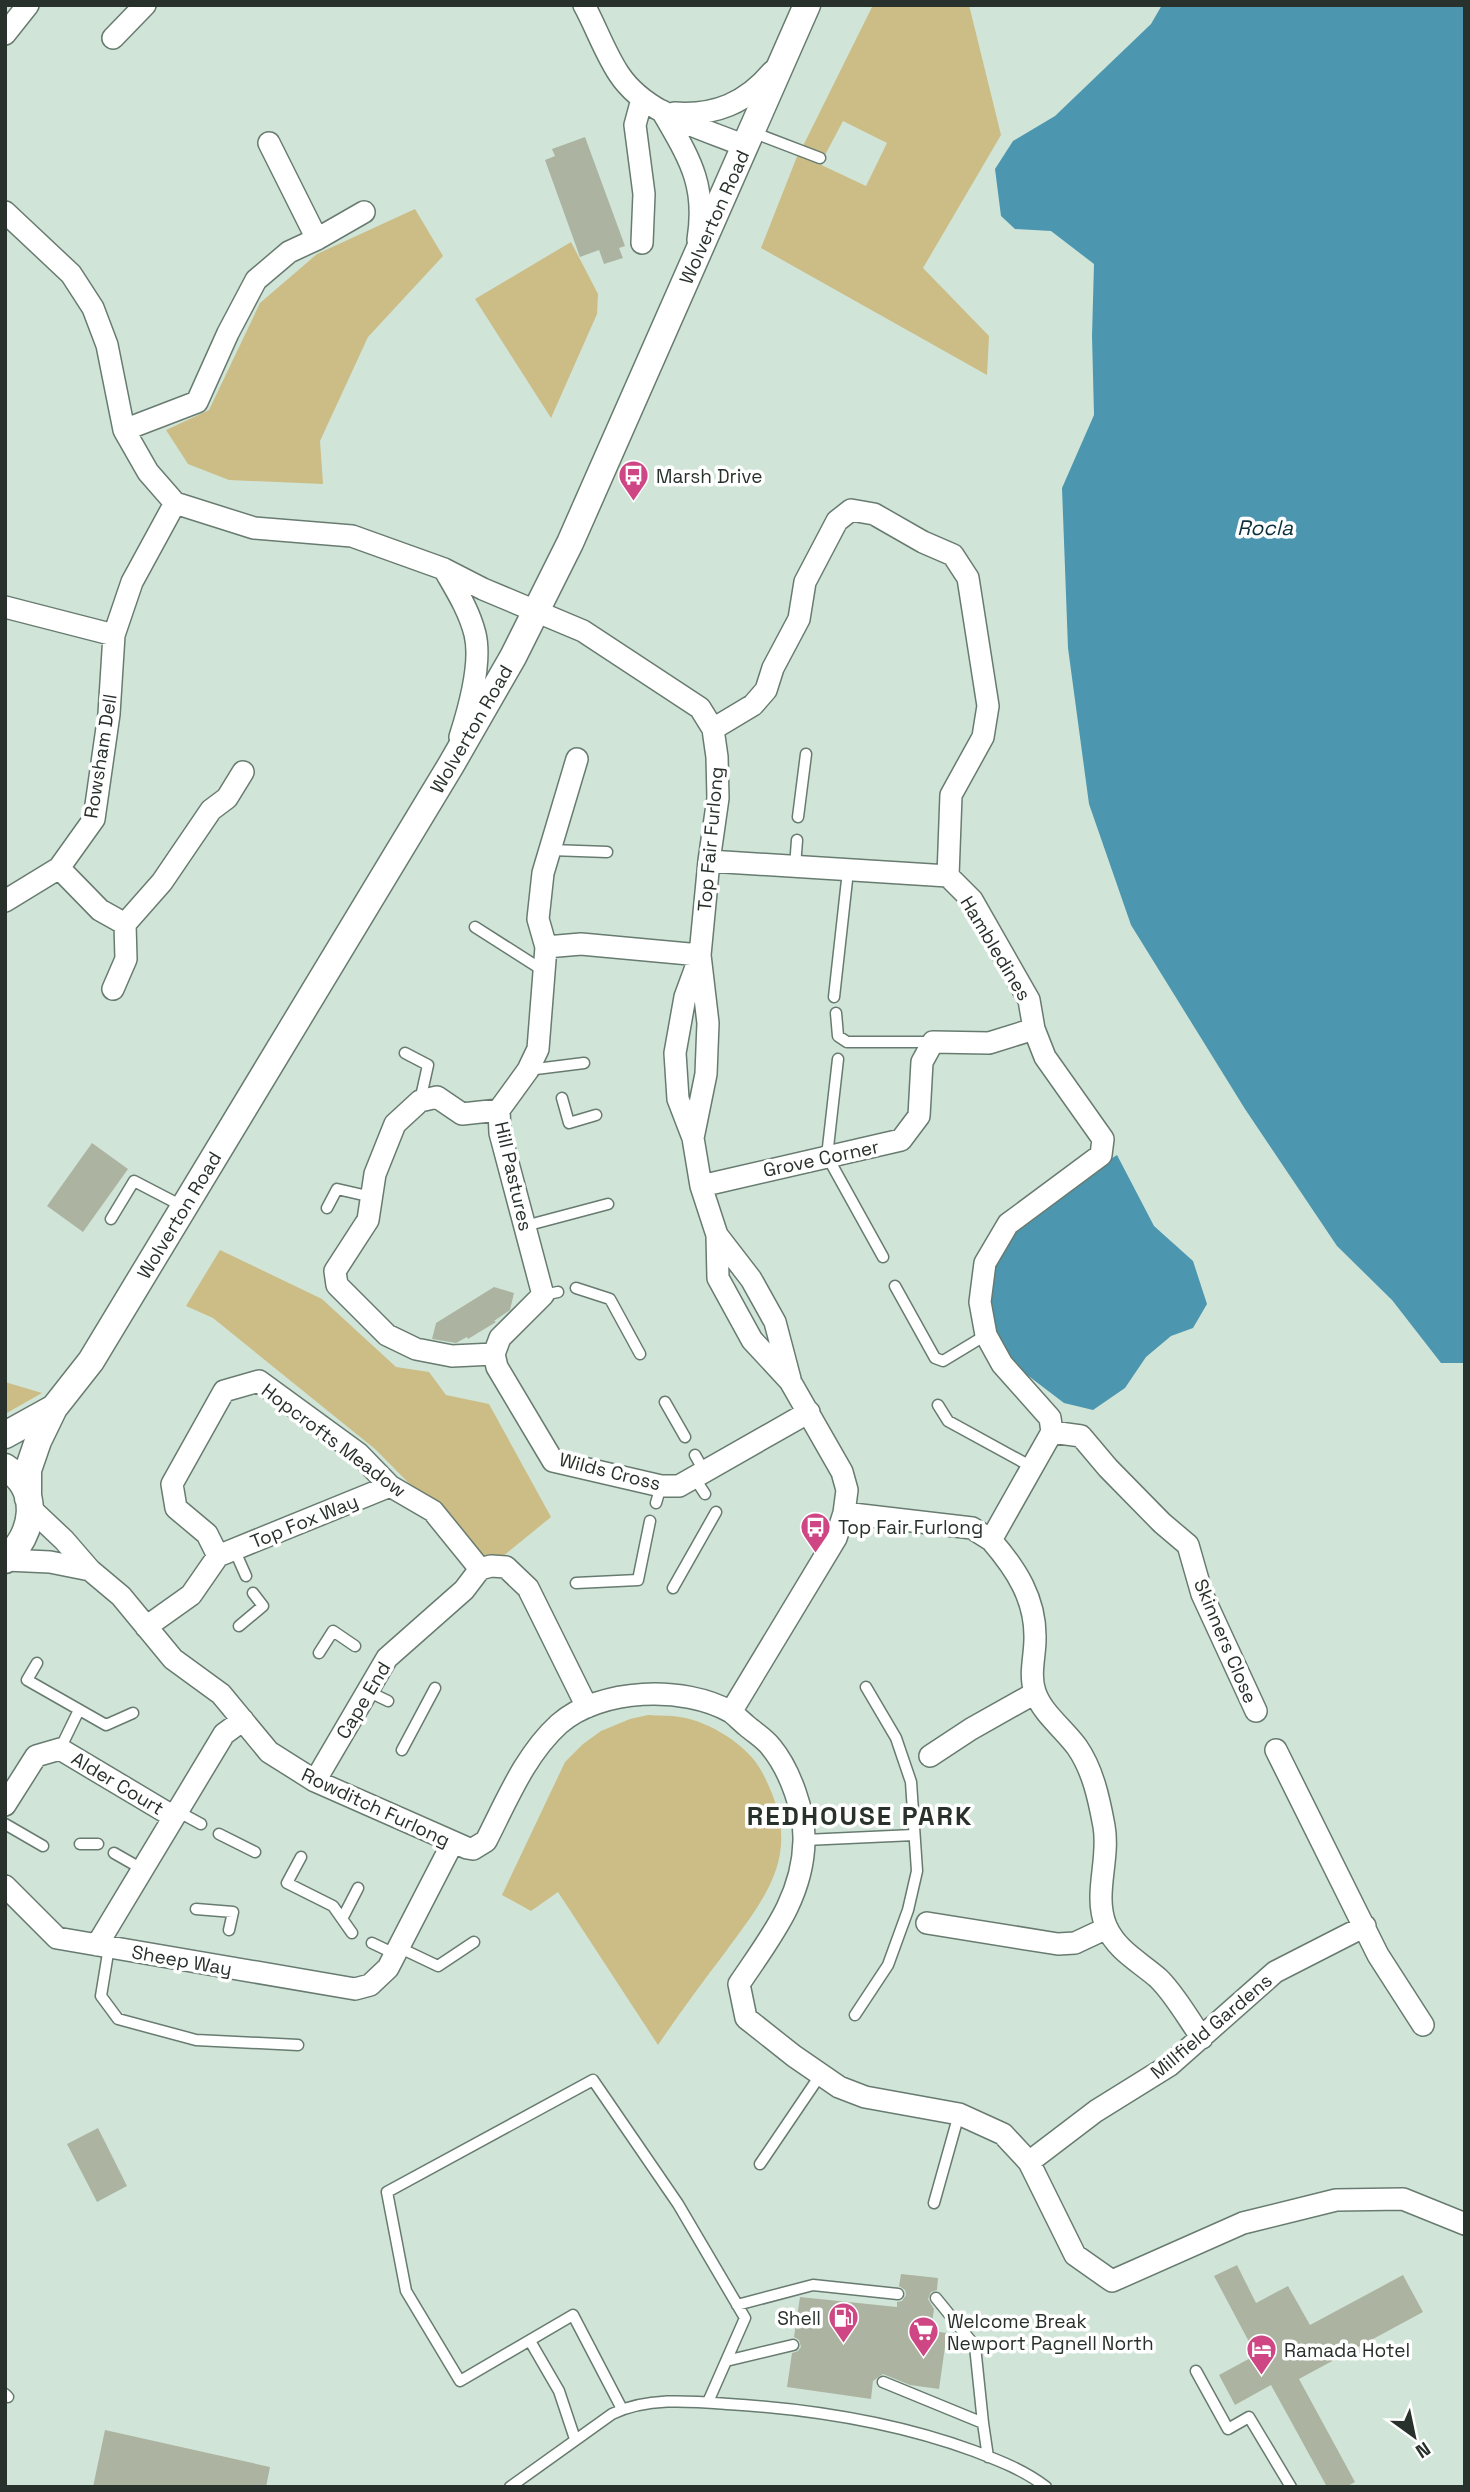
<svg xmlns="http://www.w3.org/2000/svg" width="1470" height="2492" viewBox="0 0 1470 2492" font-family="'Space Grotesk',sans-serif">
	<rect width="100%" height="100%" fill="#d0e5d8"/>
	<path fill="#ccbc86" d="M873,5H969L1001,135L923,268L989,336L987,375L761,248L798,154L866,186L887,143L843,121L825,155L803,146Z
		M415,209L443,256L368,337L320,441L323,484L229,480L188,464L166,430L209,410L260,303L317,254Z
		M571,242L598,294L597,314L551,418L475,299Z
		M220,1250L322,1299L396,1367L429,1372L446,1395L489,1404L551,1517L491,1566L375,1449L213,1318L186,1306Z
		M5,1382L42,1393L5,1414Z
		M648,1715C659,1716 670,1715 680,1717C709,1721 749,1746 762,1772C804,1851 771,1890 724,1954C701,1984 679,2014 658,2045L558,1892L531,1911L502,1895L565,1762L583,1744L601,1731L630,1719Z"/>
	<path fill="#4c96b0" d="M1162,5H1465L1464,1363H1441L1392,1300L1337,1246L1245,1109L1131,925L1089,804L1068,648L1062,488L1094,415L1092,336L1094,264L1051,231L1015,229L1001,216L995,169L1013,141L1055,116L1151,24Z
		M1117,1155L1154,1226L1193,1261L1207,1304L1193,1328L1171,1336L1146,1357L1125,1388L1093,1410L1064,1403L1014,1365L986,1315L991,1268L1030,1211Z"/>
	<path fill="#acb4a1" d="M585,137L625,246L619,248L623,258L604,264L599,250L580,257L545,160L555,156L552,149Z
		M92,1143L128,1169L83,1232L47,1206Z
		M494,1287L514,1293L510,1310L494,1321L496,1322L468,1339L467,1337L456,1343L432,1339L436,1323Z
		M98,2128L127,2186L97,2202L67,2144Z
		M1237,2265L1256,2303L1288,2286L1310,2325L1403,2275L1423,2312L1299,2379L1355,2482L1346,2487H1327L1271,2385L1235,2405L1219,2375L1256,2355L1214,2276Z
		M901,2274L938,2278L937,2290L931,2292L928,2299L934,2309L931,2331L947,2333L939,2389L910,2385L883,2374L873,2381L871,2399L787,2387L792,2353L798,2351L801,2347L799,2340L794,2337L800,2297L897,2307V2302L902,2301L906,2295L905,2290L899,2286Z
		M105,2430L270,2467L266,2487H93Z"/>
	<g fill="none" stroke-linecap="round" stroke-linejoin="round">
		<defs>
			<path id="service" d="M752,132L820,158
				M798,817L806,754
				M551,850L607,852
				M795,867L797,840
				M475,927L544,971
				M834,997L848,871
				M836,1013L838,1036L847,1042H933
				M405,1053L428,1065L420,1101
				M838,1059L827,1156L883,1257
				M528,1070L584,1063
				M562,1098L569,1123L596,1115
				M327,1208L337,1189L372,1197
				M111,1219L134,1181L184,1207
				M525,1226L608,1204
				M895,1286L935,1358L943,1361L986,1335
				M576,1288L610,1299L640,1354
				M543,1295L558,1292
				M665,1402L685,1437
				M938,1405L948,1421L1032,1467
				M695,1455L704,1471
				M694,1477L705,1494
				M656,1503L661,1486
				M234,1549L246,1576
				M576,1583L638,1580L650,1521
				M673,1588L716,1512
				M239,1626L263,1606L253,1593
				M319,1653L333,1631L355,1646
				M37,1663L27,1680L106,1725L133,1713
				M367,1691L388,1701
				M60,1749L79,1710
				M402,1750L435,1688
				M177,1811L201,1824
				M5,1824L43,1846
				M219,1834L255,1852
				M805,1840L914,1835
				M80,1844H98
				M114,1853L142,1869
				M301,1857L287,1883L333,1906L352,1933
				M196,1909L233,1912L229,1930
				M342,1919L358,1888
				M372,1943L395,1954
				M109,1947L101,1996L118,2019L196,2040L298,2045
				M398,1947L438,1966L474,1942
				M855,2015L888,1965L908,1910L917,1871L911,1782L896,1738L866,1687
				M760,2164L821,2074
				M934,2203L959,2114
				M936,2298L975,2346L983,2423
				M737,2305L813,2285L898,2294
				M530,2341L559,2391L575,2439
				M726,2361L793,2345
				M1196,2371L1228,2429L1249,2417L1291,2487
				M883,2382L983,2423L988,2457
				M5,2394L8,2397
				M622,2409L573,2315L460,2381L406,2291L387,2192L593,2080L678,2204L745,2318L708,2402
				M510,2487L612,2414C647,2397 690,2401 728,2404C812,2409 895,2422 974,2451C1000,2461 1024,2470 1046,2487"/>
			<path id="minor" d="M584,5C596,27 605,53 619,74C646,115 702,128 745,146
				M5,34L28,5
				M113,38L145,5
				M662,111C689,158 707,184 698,240
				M674,113C715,116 746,103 772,72
				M269,143L317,239L364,212
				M5,212L71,274L93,308L107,345L124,430L148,472L175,503L254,528L352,536L444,569L483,589L583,631L700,708L713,729L717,757L718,798L709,861L700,955L708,1023L706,1074L693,1138
				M642,243L644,194L635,125L642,99
				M124,430L197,402L228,333L256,280L289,252L317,239
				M444,569C456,590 469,610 475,634C482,663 469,709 460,737
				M5,607L114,635
				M713,729L753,705L766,690L773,668L799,619L805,582L837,521L851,510L874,514L923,542L953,555L968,578L988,706L983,737L951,795L948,876
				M709,861L948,876L972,900L1029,1000L1034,1029L1045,1057L1103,1139L1101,1155L1008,1224L985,1263L980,1302L986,1335L1002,1364L1050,1418L1052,1432L991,1540L972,1528L844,1513
				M59,868L100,910L125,924
				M5,901L59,868L94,819L109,714L114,635L132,582L175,503
				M546,947L581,944L700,955
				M699,959L685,997L675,1053L678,1099L693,1138L701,1186L717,1235L718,1278L752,1340L790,1381L842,1472L847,1490L844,1513L836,1538L731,1712
				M113,989L126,959L125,924L162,882L211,810L227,798L243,772
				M701,1186L901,1140L919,1116L922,1062L933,1042L989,1043L1034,1029
				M717,1235L751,1279L775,1322L790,1379
				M494,1354L500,1338L543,1295L500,1133L499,1110L528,1070L538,1049L546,947L538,919L543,873L577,759
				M494,1354L452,1356L416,1349L387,1335L337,1285L335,1271L368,1220L375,1174L395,1124L420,1101L437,1097L462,1114L499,1110
				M494,1354L497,1367L553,1461L661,1486H679L809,1412
				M1052,1432L1081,1436L1108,1468L1162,1523L1188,1545L1202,1594L1256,1711
				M30,1508L64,1540L90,1570L121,1596L173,1659L221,1694L269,1752L315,1781L467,1848L473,1849L486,1841C507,1800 525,1755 559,1724C600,1688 684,1685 731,1712C736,1716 742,1722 747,1726C755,1733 765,1739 771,1747C790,1770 805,1812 804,1841C803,1898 769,1939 739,1984L746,2018L794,2056L839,2087L865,2097L959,2114L1003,2134L1029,2162L1075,2255L1112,2281L1243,2223L1336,2200L1403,2199L1465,2224
				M991,1540C1016,1569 1036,1599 1035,1639C1035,1657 1029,1674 1035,1692C1042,1713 1064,1729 1077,1747C1093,1770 1099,1799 1104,1826C1110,1860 1093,1894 1106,1926C1117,1951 1140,1962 1158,1978C1174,1993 1189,2020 1202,2038
				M218,1556L390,1486
				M6,1560L50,1562L90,1570
				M146,1627L191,1595L218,1556L207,1534L176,1508L172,1484L224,1391L259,1381L359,1454L390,1486L433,1511L480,1569L491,1566L506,1567L528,1588L587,1707
				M1276,1750L1378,1955L1423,2025
				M930,1756L971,1729L1035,1693
				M315,1781L387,1658L464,1590L480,1569
				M5,1805L36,1756L60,1749L174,1817
				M5,1886L57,1938L355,1989L370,1985L388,1968L453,1842
				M927,1923L1058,1944L1075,1943L1107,1928
				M97,1945L224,1734L243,1720
				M1029,2162L1096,2111L1170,2065L1275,1972L1365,1926"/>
			<path id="tertiary" d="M5,1435L54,1408
				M5,1467C42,1490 34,1535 5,1560
				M28,1498V1470L38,1441L54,1408L91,1361L451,765L513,657L570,543L807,5"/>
		</defs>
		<use href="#service" stroke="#687b70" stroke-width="13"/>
		<use href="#minor" stroke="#687b70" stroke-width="24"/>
		<use href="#tertiary" stroke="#687b70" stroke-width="29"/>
		<use href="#service" stroke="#fff" stroke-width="10"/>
		<use href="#minor" stroke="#fff" stroke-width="21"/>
		<use href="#tertiary" stroke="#fff" stroke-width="26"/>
	</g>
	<defs>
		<symbol id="bus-pin" viewBox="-11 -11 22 30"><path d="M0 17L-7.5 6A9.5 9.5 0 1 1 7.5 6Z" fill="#ce4683" stroke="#fff"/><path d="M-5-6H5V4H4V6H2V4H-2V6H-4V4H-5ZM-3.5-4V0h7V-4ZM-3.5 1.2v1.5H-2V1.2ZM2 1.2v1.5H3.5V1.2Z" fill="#fff"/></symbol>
		<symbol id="fuel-pin" viewBox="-11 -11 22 30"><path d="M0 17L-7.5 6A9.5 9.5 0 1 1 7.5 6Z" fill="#ce4683" stroke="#fff"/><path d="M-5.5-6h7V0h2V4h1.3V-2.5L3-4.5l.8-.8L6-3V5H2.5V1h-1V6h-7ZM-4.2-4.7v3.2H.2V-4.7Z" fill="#fff"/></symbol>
		<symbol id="supermarket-pin" viewBox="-11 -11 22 30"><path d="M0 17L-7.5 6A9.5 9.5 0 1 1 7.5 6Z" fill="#ce4683" stroke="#fff"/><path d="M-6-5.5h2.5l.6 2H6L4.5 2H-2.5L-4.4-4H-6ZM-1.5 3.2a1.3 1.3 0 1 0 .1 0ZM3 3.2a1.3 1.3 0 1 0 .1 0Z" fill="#fff"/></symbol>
		<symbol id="hotel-pin" viewBox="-11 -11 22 30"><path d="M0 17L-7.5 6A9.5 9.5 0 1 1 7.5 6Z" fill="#ce4683" stroke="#fff"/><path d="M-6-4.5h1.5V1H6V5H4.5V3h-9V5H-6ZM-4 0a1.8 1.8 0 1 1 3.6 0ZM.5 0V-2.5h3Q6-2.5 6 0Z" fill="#fff"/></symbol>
	</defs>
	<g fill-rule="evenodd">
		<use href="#bus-pin" x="616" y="458" width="35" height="47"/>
		<use href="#bus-pin" x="798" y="1510" width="35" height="47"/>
		<use href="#fuel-pin" x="826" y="2300" width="35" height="47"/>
		<use href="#supermarket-pin" x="906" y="2314" width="35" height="47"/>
		<use href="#hotel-pin" x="1244" y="2332" width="35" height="47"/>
	</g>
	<g text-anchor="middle" stroke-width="7" stroke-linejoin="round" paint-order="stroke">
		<g font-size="19" fill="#29312c" stroke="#fff">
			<text transform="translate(714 217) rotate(-66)" y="7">Wolverton Road</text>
			<text transform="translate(471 729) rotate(-60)" y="7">Wolverton Road</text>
			<text transform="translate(100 756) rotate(-81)" y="7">Rowsham Dell</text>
			<text transform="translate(710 839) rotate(-85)" y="7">Top Fair Furlong</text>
			<text transform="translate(996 948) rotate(59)" y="7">Hambledines</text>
			<text transform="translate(821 1158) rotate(-12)" y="7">Grove Corner</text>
			<text transform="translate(514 1176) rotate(77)" y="7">Hill Pastures</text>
			<text transform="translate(179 1215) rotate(-59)" y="7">Wolverton Road</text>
			<text transform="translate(334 1440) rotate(37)" y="7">Hopcrofts Meadow</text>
			<text transform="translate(610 1471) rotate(14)" y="7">Wilds Cross</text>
			<text transform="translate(304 1521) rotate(-22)" y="7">Top Fox Way</text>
			<text transform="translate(1226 1641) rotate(67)" y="7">Skinners Close</text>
			<text transform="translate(363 1700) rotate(-59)" y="7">Cape End</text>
			<text transform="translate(118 1783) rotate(31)" y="7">Alder Court</text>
			<text transform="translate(376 1807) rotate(25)" y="7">Rowditch Furlong</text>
			<text transform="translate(182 1960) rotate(10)" y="7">Sheep Way</text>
			<text transform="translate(1211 2026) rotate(-40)" y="7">Millfield Gardens</text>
		</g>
		<g font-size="19" fill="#29312c" stroke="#fff" text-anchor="start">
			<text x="656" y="483">Marsh Drive</text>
			<text x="838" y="1534">Top Fair Furlong</text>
			<text x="821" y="2325" text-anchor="end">Shell</text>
			<text x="947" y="2328">Welcome Break<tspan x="947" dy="22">Newport Pagnell North</tspan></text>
			<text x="1284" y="2357">Ramada Hotel</text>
		</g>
		<g font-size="21" font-style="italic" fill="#0c303c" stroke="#fff">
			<text x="1265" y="535">Rocla</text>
		</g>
		<g font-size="26" font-weight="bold" letter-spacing="2" fill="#29312c" stroke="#fff">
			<text x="860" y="1825">REDHOUSE PARK</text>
		</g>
	</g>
	<rect width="1470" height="2492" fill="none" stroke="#29312c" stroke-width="14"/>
	<g transform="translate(1414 2436) rotate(147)" stroke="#ffffff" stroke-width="5" paint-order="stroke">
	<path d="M0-5L12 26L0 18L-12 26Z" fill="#29312c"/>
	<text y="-10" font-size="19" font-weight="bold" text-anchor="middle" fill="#29312c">N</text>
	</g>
</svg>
